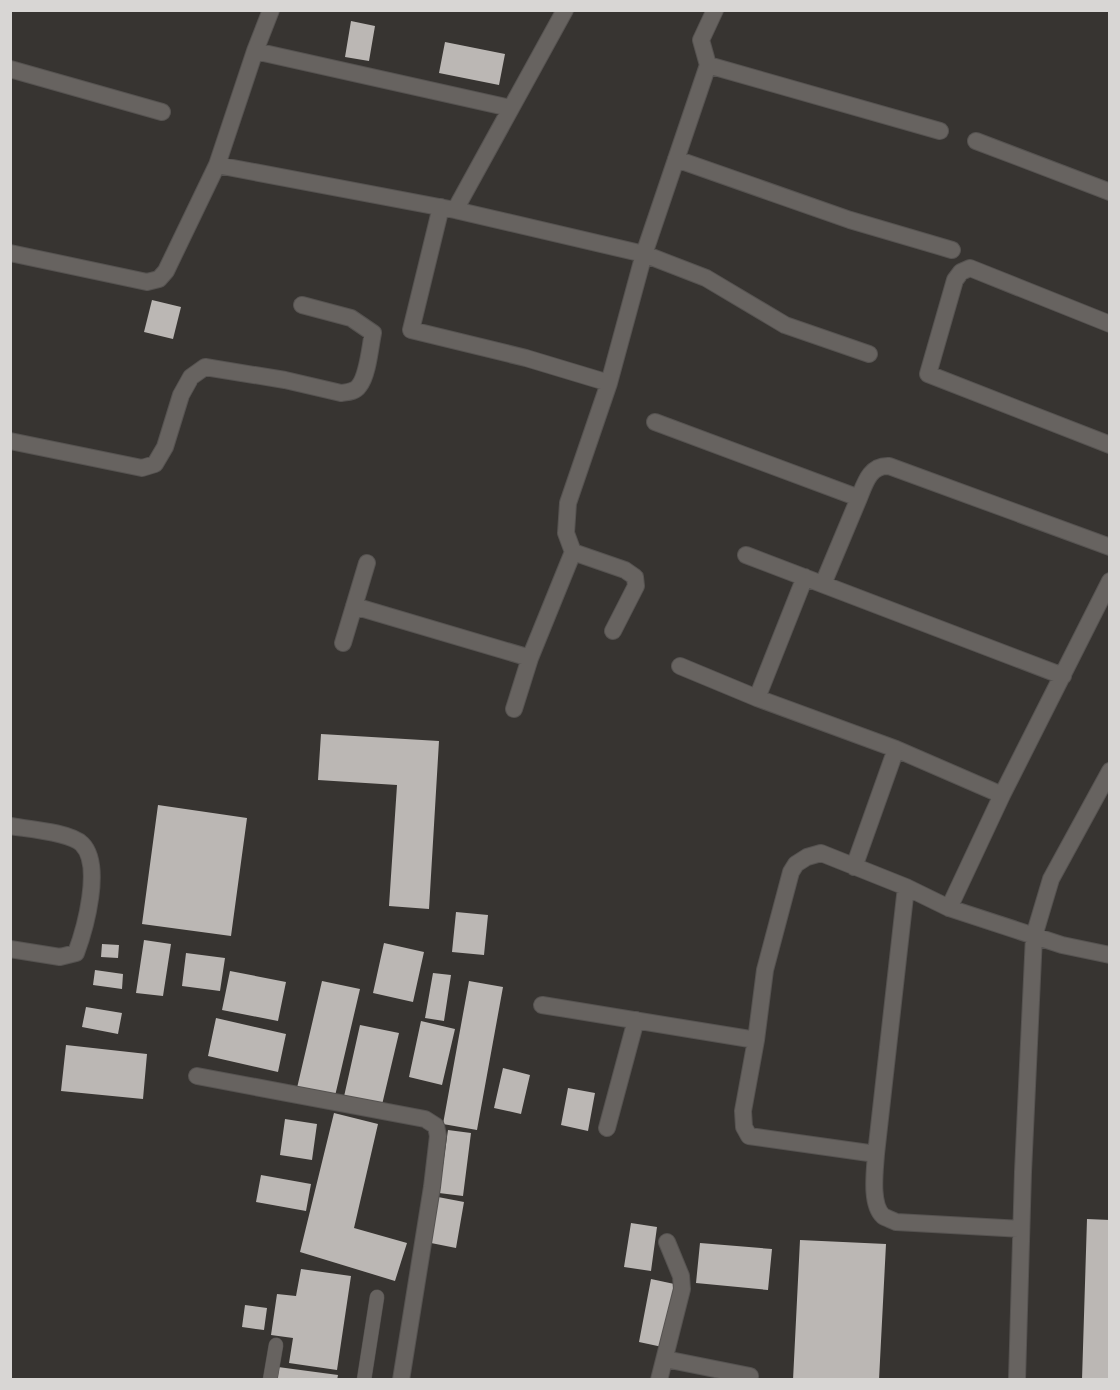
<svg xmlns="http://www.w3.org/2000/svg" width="1120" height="1390" viewBox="0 0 1120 1390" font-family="Helvetica,sans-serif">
	<rect width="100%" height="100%" fill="#373431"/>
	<path fill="#bbb7b4" d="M351,21L375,26L369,61L345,57Z
		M445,42L505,54L499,85L439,73Z
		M152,300L181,307L173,339L144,332Z
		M321,734L439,741L429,909L389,906L397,785L318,780Z
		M158,805L247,818L231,936L142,924Z
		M456,912L488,915L484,955L452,952Z
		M144,940L171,944L163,996L136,993Z
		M384,943L424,952L413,1002L373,993Z
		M102,944L119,945L118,958L101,957Z
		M186,953L225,958L220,991L182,986Z
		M95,970L123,974L122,989L93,985Z
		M230,971L286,982L278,1021L222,1010Z
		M433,973L451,975L444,1021L425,1018Z
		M322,981L360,989L335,1096L297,1088Z
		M469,981L503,987L477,1130L443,1124Z
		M86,1007L122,1013L118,1034L82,1027Z
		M216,1018L286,1034L278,1072L208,1056Z
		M421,1021L455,1029L442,1085L409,1077Z
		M360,1025L399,1033L381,1109L343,1101Z
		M66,1045L147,1054L143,1099L61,1091Z
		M503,1068L530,1075L521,1114L494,1108Z
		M568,1088L595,1093L588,1131L561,1125Z
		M334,1113L378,1124L354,1228L407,1243L395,1281L300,1252Z
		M285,1119L317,1124L312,1160L280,1155Z
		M448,1130L471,1133L463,1196L439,1193Z
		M261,1175L311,1184L306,1211L256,1202Z
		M438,1197L464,1202L456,1248L431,1243Z
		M1087,1219L1110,1220V1380H1082Z
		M631,1223L657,1227L651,1271L624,1267Z
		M800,1240L886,1244L879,1380H793Z
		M700,1243L772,1249L768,1290L696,1283Z
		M301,1269L351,1276L337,1370L289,1363L293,1338L271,1335L277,1294L296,1296Z
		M651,1279L679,1285L667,1348L639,1342Z
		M245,1305L267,1308L264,1330L242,1327Z
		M278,1367L338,1375L337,1380H276Z"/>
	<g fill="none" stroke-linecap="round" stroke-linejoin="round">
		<defs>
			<path id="service" d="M270,1380L276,1345
				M364,1380L377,1297"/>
			<path id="minor" d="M255,51L510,108
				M708,65L940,131
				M10,69L162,112
				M976,141L1110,192
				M676,159L850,220L952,250
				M217,165L455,210L644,254L706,278L785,325L869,354
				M441,207L411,330L526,358L609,383
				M455,210L565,10
				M10,253L147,282L159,279L166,271L217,165L255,51L271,10
				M1110,324L970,268L961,272L955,280L928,374L1110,445
				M655,422L859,498C865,483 870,465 889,466L1110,547
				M10,441L142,468L155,464L165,447L181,395L191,377L205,367L285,380L341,393C348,392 355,392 359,386C368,375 370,347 373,333L351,318L302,305
				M573,552L625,570L635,577L636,586L613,631
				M746,555L1063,676
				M823,584L859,498
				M354,606L530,658
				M343,643L367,563
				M680,666L757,698L896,749L1002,795
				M757,698L805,577
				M514,709L530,658L573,552L566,533L568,503L609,383L644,254L708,65L701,40L715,10
				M10,826C28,829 70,832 82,844C103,865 85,929 76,953L60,957L10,949
				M854,867L896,749
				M906,887L876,1154L749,1136L744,1127L743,1111L756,1040L765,970L791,872L796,864L807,857L821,853L906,887L949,908L1062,945L1110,955
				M949,908L1002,795L1110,581
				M542,1005L756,1040
				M197,1076L425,1119L436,1126L438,1136L432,1187L401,1380
				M607,1128L636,1020
				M876,1154C875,1170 870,1204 883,1216C886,1218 892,1220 896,1222L1021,1229
				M665,1359L750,1376
				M659,1380L682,1289L681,1276L667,1242
				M1017,1380L1023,1172L1034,936L1051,879L1110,771"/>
		</defs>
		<use href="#service" stroke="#565351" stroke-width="15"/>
		<use href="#minor" stroke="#565351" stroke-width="18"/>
		<use href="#service" stroke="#676360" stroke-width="14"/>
		<use href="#minor" stroke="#676360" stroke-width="16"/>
	</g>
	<rect width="1120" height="1390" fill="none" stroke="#d8d6d4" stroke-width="24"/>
</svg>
